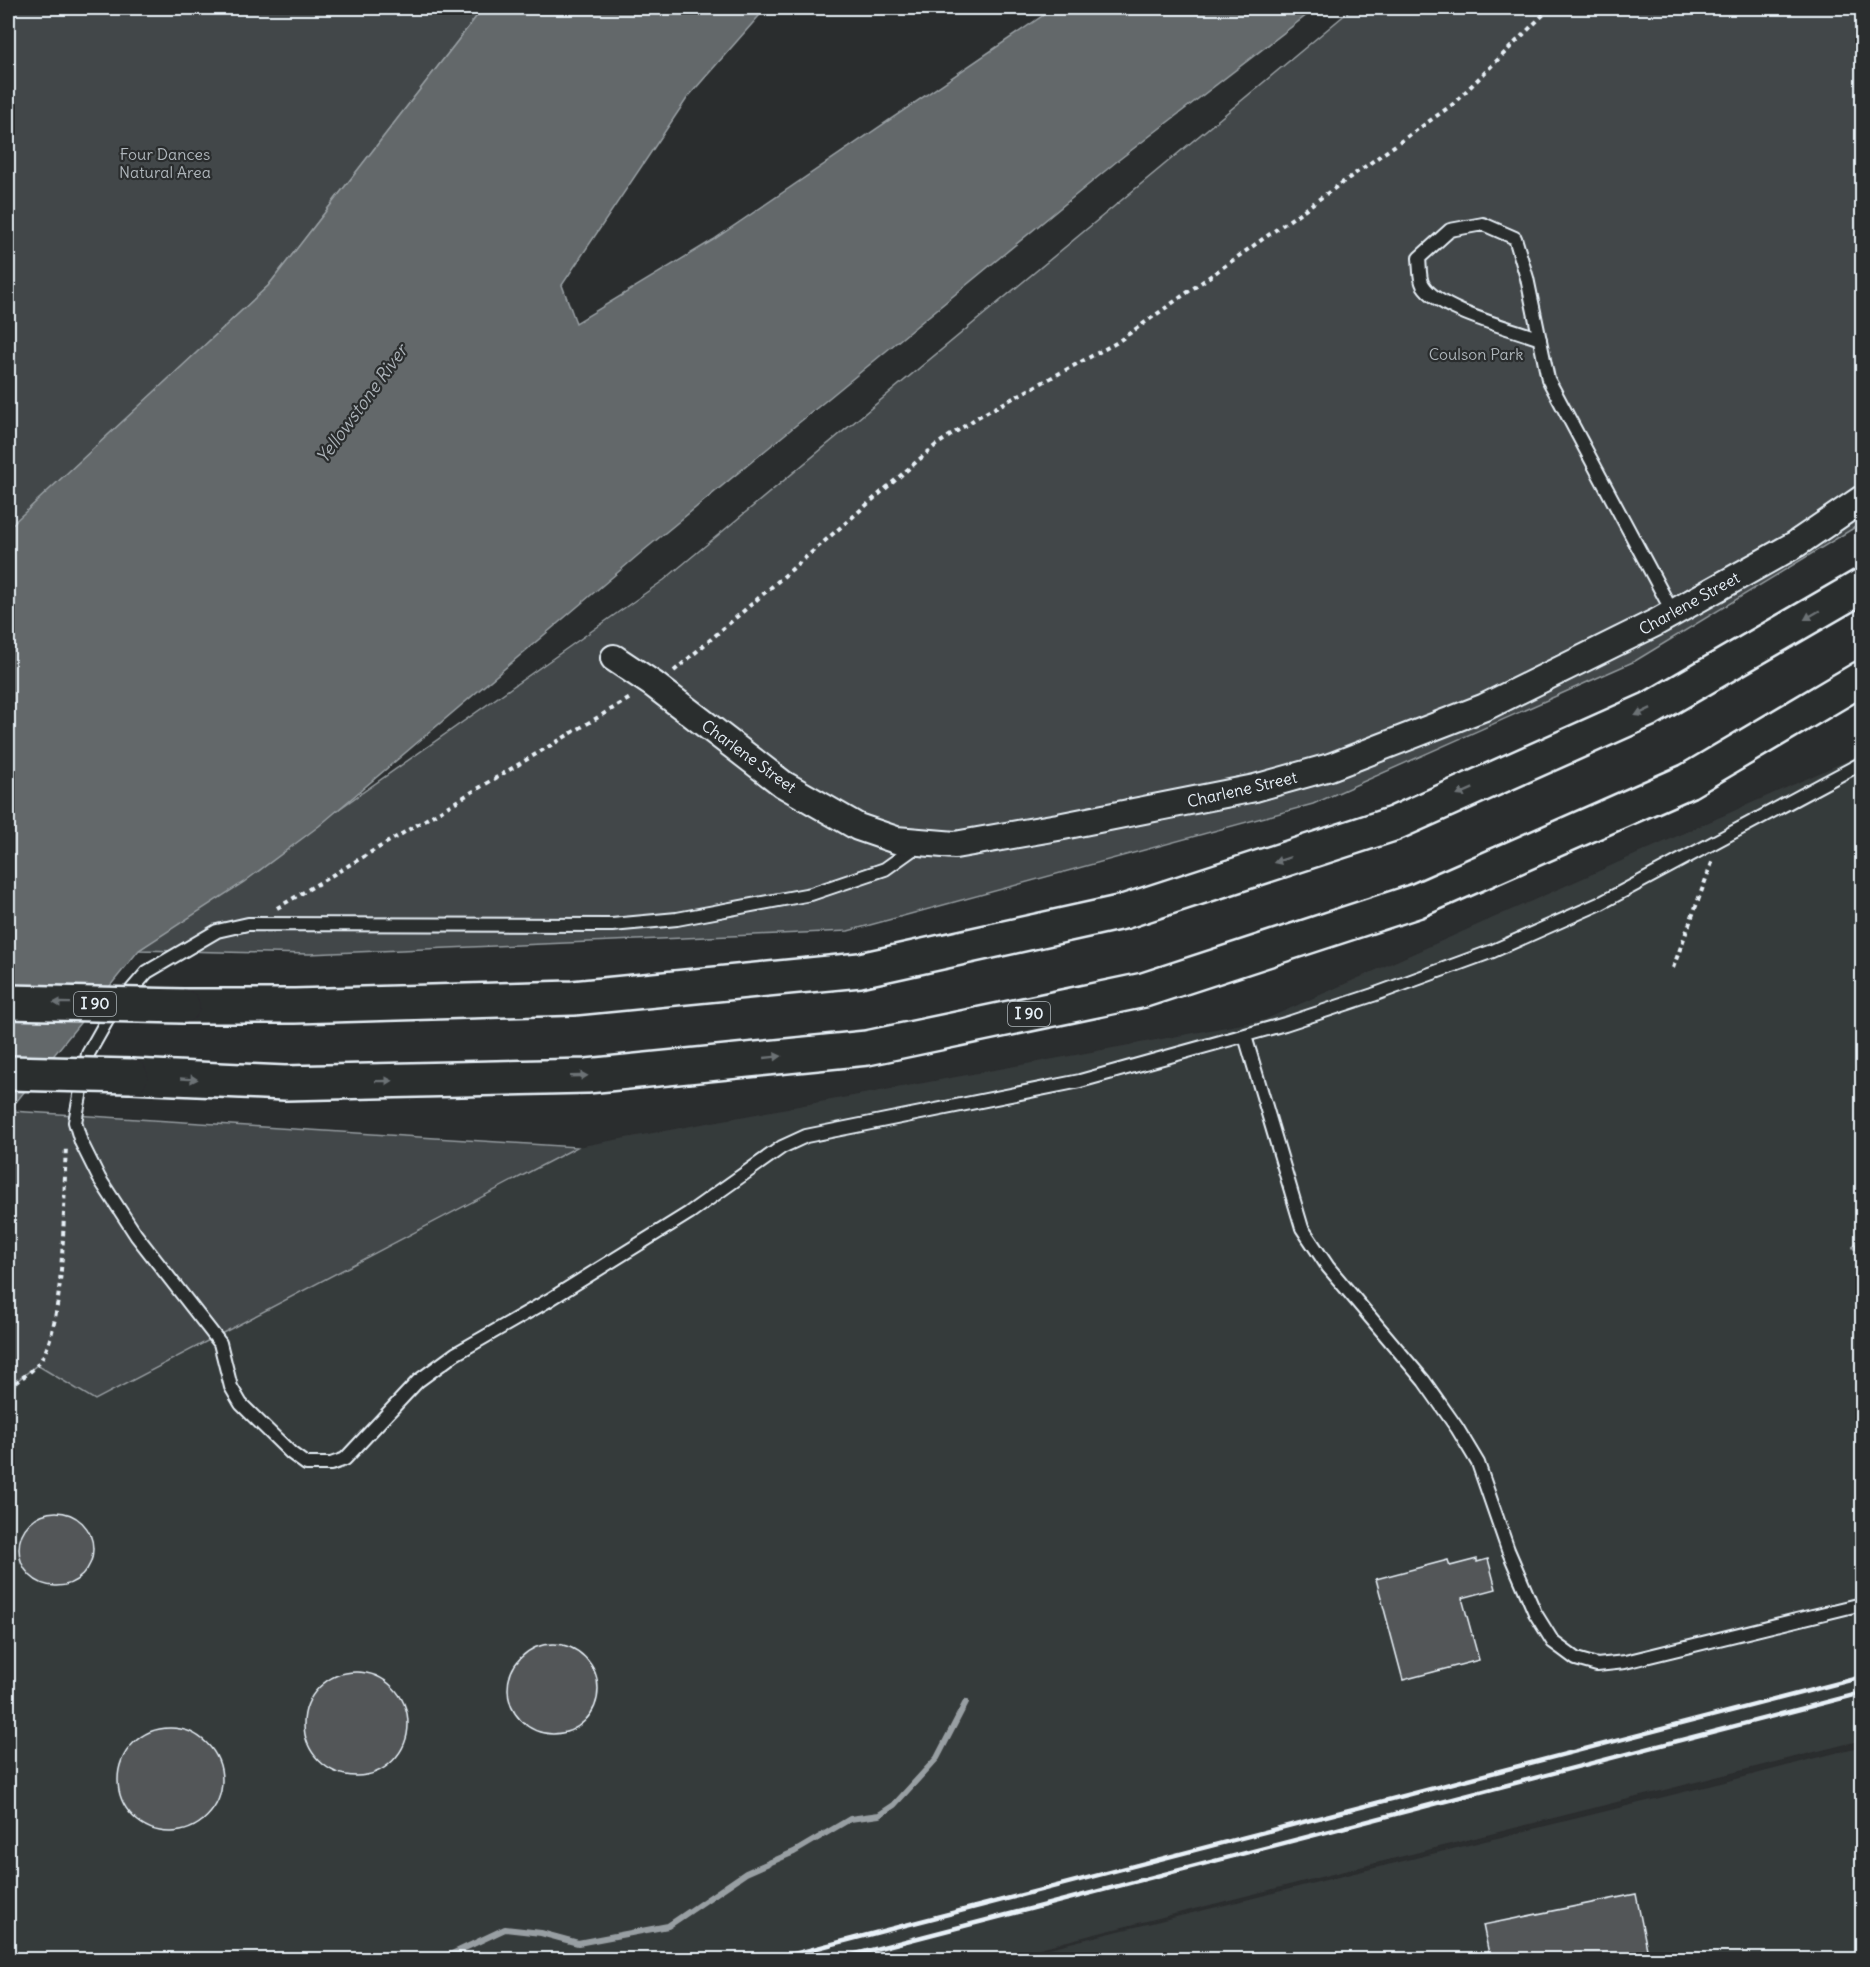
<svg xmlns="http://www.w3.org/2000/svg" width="1870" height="1967" viewBox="0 0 1870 1967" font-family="Delius,sans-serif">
	<rect width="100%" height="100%" fill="#2a2d2e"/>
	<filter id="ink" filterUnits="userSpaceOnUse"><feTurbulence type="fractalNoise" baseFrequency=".0167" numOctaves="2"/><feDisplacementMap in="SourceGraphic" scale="12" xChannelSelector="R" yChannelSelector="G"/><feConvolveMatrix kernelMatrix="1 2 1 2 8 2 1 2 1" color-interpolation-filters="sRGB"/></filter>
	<g filter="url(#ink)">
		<path fill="#363a3b" d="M1862,754V1740L996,1959L8,1960V1388L37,1365L95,1400L577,1147L1264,1020Z
			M1862,1746V1959L1001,1960L1733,1780Z"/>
		<path fill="#424648" stroke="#959ca0" stroke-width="1.5" d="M8,8H483L268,286L8,529Z
			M1353,8H1862V523L1635,661L1313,804L848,931L309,954L139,950L664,580Z
			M11,1111L577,1147L95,1400L37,1365L8,1388V1112Z"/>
		<path fill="#63686b" stroke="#989fa3" stroke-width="1.5" d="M483,8H766L688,97L562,285L576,323L713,240L1054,8H1316L1116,162L643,551L319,826L244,882L139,950L8,1112V528L268,286Z"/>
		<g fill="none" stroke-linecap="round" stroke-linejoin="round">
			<path stroke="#989fa3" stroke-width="6" d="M1855,1247L1862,1245
				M439,1960L505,1929L541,1933L578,1943L668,1926L746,1873L794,1852L850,1819L879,1815L894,1805L937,1758L966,1702"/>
		</g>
		<path fill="#535759" stroke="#e8f1f8" stroke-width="1.5" d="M19 1549a37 37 0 1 1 74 0a37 37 0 1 1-74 0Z
			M1477,1559V1562L1488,1559L1496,1589L1462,1598L1479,1660L1403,1680L1376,1579L1448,1560L1450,1566Z
			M508 1689a45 45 0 1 1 90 0a45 45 0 1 1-90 0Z
			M304 1724a52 52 0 1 1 104 0a52 52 0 1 1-104 0Z
			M118 1780a52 52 0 1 1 104 0a52 52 0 1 1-104 0Z
			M1636,1894L1649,1959H1490L1483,1925Z"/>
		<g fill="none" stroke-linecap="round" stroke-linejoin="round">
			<defs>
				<path id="lane" d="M1540,339C1511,328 1439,311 1423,285C1419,278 1420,266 1419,258L1450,230L1483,224L1515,238L1527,278L1548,379L1673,613
					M920,844L885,869L811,894L677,919L612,925L248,924L217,931L147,972L110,1015L88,1054L75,1122L81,1142L99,1178L136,1235L220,1343L231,1387L241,1404L291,1453L306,1464H331L345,1459L418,1381L455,1354L549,1300L689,1213L782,1147L806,1136L1080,1081L1285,1024L1373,995L1493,951L1601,903L1862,763
					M1245,1036L1302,1228L1328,1267L1424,1381L1457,1428L1478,1463L1508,1550L1535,1613L1553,1642L1576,1659L1597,1665L1625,1662L1862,1604"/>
				<path id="street" d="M614,658L653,684L783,784L858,827L896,840L955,845L1058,827L1255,788L1330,767L1485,707L1655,623L1796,544L1862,499"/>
				<path id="highway" d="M183,1006H295L573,998L860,970L1123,912L1393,824L1650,709L1862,586
					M131,1076L285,1083L587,1076L867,1048L1144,990L1416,901L1688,781L1862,678"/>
			</defs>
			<use href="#lane" stroke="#e8f1f8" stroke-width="16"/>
			<use href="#street" stroke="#e8f1f8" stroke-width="30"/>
			<use href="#highway" stroke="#e8f1f8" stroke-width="38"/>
			<path stroke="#e8f1f8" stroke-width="4" stroke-dasharray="4.5 4.5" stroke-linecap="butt" d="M674,671L936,445L978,417L1116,343L1452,105L1550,8
				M277,908L632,697
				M1673,968L1713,860
				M8,1388C17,1381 29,1374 37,1365C67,1333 63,1194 66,1147"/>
			<use href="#lane" stroke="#2a2d2e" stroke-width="12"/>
			<use href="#street" stroke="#2a2d2e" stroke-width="26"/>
			<use href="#highway" stroke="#2a2d2e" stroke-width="33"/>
			<path stroke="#e8f1f8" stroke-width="4.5" d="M771,1960L1862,1677
				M833,1960L1862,1693"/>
			<defs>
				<path id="highway-bridge" d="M8,1002L183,1006
					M8,1073L131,1076"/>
			</defs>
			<use href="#highway-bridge" stroke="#e8f1f8" stroke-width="38" stroke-linecap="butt"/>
			<use href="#highway-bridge" stroke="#2a2d2e" stroke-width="33"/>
		</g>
		<defs><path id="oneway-solid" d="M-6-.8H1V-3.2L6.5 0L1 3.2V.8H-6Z" transform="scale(1.5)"/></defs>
		<g fill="#6c7275">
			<use href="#oneway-solid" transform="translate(1812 615) rotate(150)"/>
			<use href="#oneway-solid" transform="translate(1643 712) rotate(155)"/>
			<use href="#oneway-solid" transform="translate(1465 792) rotate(156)"/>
			<use href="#oneway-solid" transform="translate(1282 860) rotate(162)"/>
			<use href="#oneway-solid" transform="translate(62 1003) rotate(-179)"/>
			<use href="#oneway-solid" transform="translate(773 1057) rotate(-6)"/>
			<use href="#oneway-solid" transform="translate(579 1076) rotate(-2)"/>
			<use href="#oneway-solid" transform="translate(189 1079) rotate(3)"/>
			<use href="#oneway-solid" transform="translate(384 1081) rotate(-1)"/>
		</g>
	</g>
	<g text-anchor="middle" stroke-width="4.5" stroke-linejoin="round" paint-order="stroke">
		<g fill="#2a2d2e" stroke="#afb6bb" stroke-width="1.5">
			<rect x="74" y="992" width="42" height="24" rx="4.5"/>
			<rect x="1008" y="1002" width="42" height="24" rx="4.5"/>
		</g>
		<g font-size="15" font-weight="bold" fill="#e8f1f8">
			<text x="95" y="1009">I 90</text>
			<text x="1029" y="1019">I 90</text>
		</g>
		<g font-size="16" fill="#aeb5ba" stroke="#2a2d2e">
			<text x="165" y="160">Four Dances<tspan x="165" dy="18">Natural Area</tspan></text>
			<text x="1476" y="360">Coulson Park</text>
		</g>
		<g font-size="16" fill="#e8f1f8" stroke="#2a2d2e">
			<text transform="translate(1689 603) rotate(-29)" y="6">Charlene Street</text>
			<text transform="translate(749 756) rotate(36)" y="6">Charlene Street</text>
			<text transform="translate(1242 789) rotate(-13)" y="6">Charlene Street</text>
		</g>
		<g font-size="18" font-style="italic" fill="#acb3b9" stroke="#2a2d2e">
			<text transform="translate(362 404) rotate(-54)" y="6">Yellowstone River</text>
		</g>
	</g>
	<rect width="1870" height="1967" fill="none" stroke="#2a2d2e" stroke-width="30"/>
	<rect x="15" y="15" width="1840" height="1937" fill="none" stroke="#e8f1f8" stroke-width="2" filter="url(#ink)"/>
</svg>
